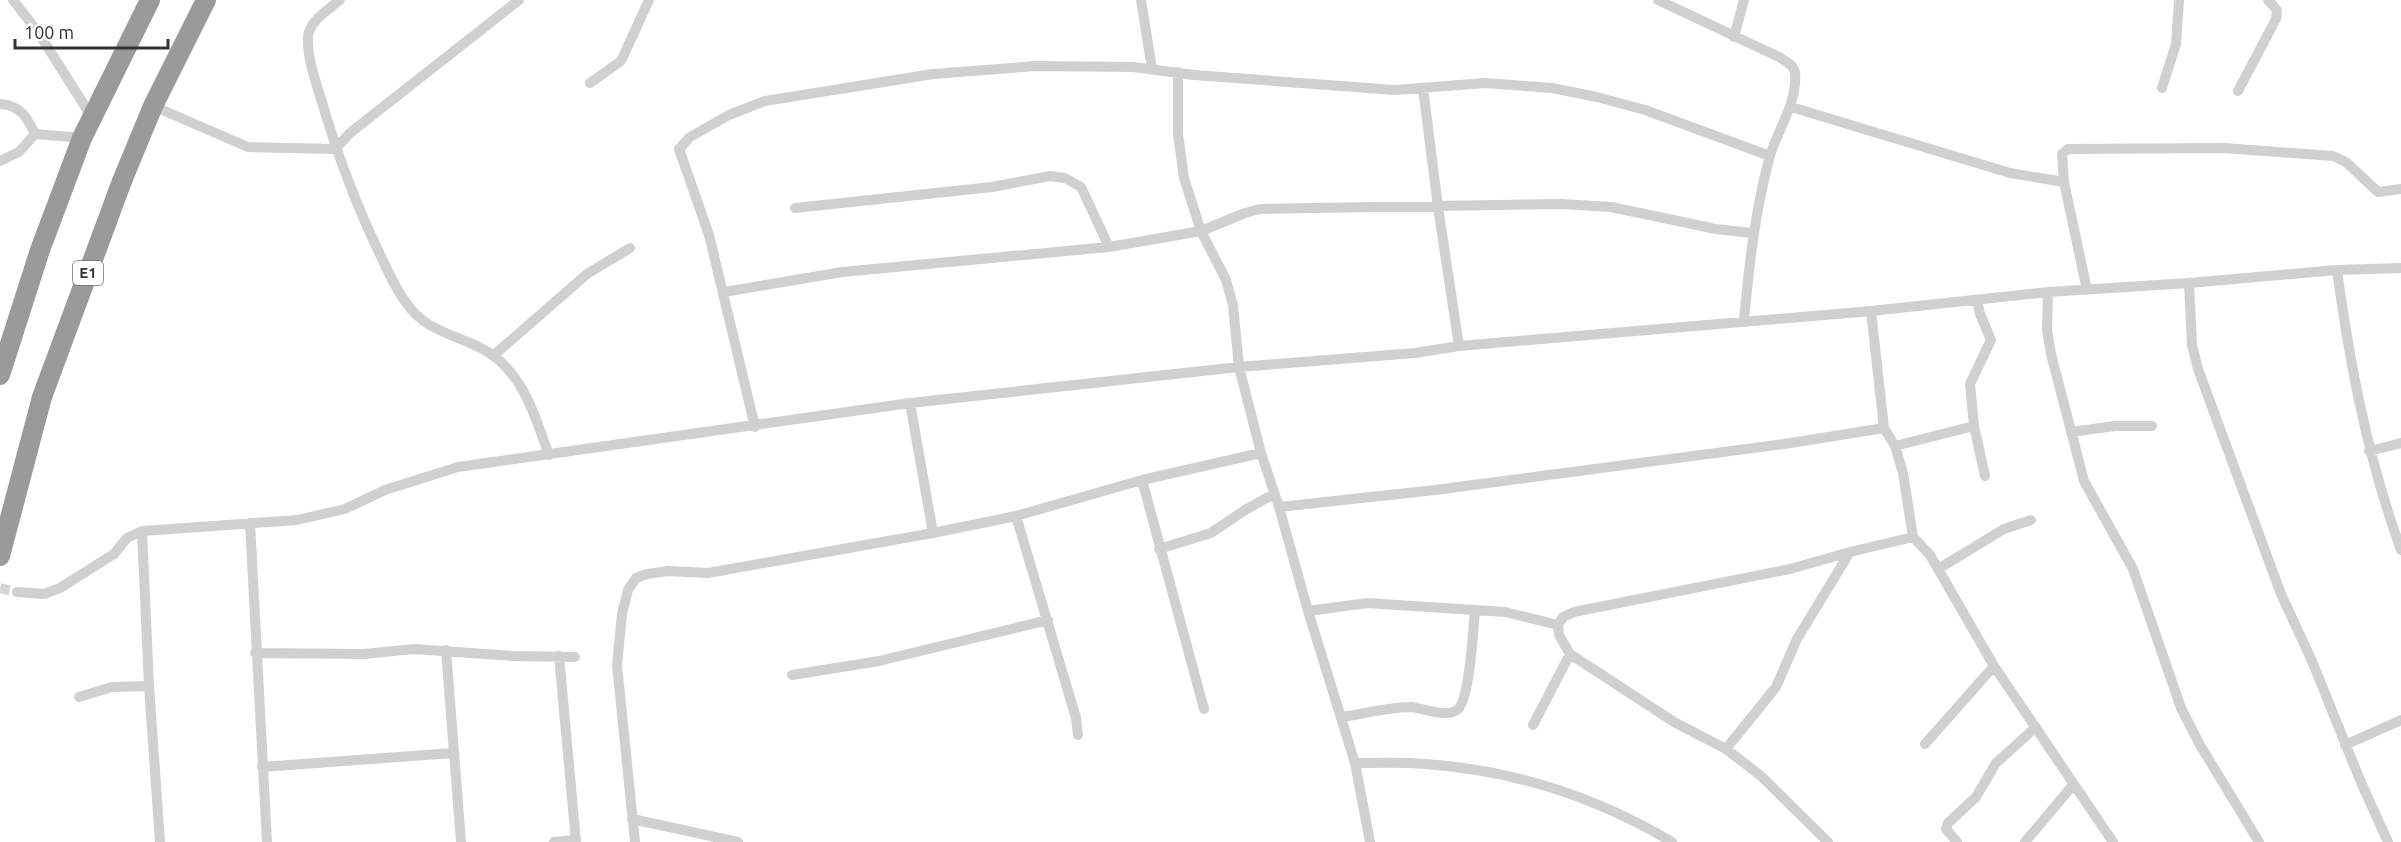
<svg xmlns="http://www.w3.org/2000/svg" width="2401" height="842" viewBox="0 0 2401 842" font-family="Ubuntu,sans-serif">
	<rect width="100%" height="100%" fill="#fff"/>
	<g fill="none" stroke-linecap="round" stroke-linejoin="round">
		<path stroke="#d6d6d6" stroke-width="10" stroke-dasharray="10 5" stroke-linecap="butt" d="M0,588L17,592"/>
		<path stroke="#d0d0d0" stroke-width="10" d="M13,0L38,32L91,116
			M340,0C329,9 309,21 308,37C307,57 315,80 321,99C336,150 354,200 377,248C386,267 394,287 407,304C429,336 467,335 495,357C526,381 536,420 549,455
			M1141,0L1152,69
			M1658,0L1781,58L1792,66L1795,72C1798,103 1777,130 1769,159C1755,213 1749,265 1744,321
			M1734,37L1744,0
			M1178,72V134L1184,178L1201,231L1226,280L1233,305L1239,367L1261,453L1279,507L1308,611L1355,763L1370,842
			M590,83L621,61L649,0
			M1423,88L1438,207L1459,346
			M2162,88L2176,44L2179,0
			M2238,91L2276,19L2277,10L2268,0
			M0,104C20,105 27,117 35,134
			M153,106L248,147L335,149L350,133L519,0
			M1791,107L2010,173L2064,182
			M0,161L19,152L35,134L82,138
			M795,208L992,187L1050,176L1065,178L1081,187L1109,247
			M2337,270C2350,366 2368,459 2401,550
			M2189,283L2192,345L2198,369L2281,594L2312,661L2360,780L2388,842
			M2087,290L2064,182L2062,154L2068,149L2224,148L2333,156L2346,162L2378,192L2401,189
			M724,292L842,272L1109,247L1201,231L1245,213L1260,209L1561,204L1611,207L1716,229L1752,233
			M2048,292L2047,330L2051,354L2084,481L2133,569L2181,708L2200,745L2259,842
			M1977,300L1980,314L1991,340L1970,384L1974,426L1985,476
			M1871,311L1884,428L1895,446L1903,473L1913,537L1930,555L1994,666L2113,842
			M494,355L587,274L630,248
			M910,403L933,533
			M755,427L709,235L679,149L690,137L729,115L765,101L933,74L1036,66L1133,67L1194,75L1395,90L1485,83L1552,88L1597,97L1645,110L1770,156
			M2071,432L2115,426H2152
			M1895,446L1974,426
			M2369,451L2401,443
			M1142,480L1204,709
			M1279,507L1435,490L1784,444L1884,428
			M1016,516L1076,718L1078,735
			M250,523L267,842
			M142,531L149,686L160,842
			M1159,549L1211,533L1245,510L1274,494
			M1938,569L2004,529L2031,520
			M17,592L44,594L60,588L114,554L127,538L142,531L297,520L345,509L385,490L458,467L910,403L1239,367L1415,353L1459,346L1871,311L2048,292L2189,283L2337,270L2401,268
			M1308,611L1368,603L1382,604L1505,612L1558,625
			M446,650L461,842
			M255,653L364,654L414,649L513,656L575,657
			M559,656L576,842
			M792,675L879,661L1048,620
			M79,697L112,687L149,686
			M1341,717C1364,714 1388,707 1411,707C1423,708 1446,718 1457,710C1470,701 1473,629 1475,610
			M1533,725L1570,654
			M1925,744L1994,666
			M2345,745L2401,720
			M1726,749L1776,687L1797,639L1850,552
			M1355,763C1378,763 1402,762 1425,764C1513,770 1596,797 1672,842
			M262,767L453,753
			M632,819L738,842
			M554,842L576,840
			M635,842L617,665L622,614L628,590L636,578L647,574L668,571L708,573L933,533L1016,516L1142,480L1261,453
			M1828,842L1761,776L1726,749L1674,722L1570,654L1559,635L1558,625L1563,617L1574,612L1790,569L1850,552L1913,537
			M1957,842L1946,829L1948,823L1976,797L1996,763L2036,727
			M2025,842L2073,785"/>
		<path stroke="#9a9a9a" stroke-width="20" d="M0,375L40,250L82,138L150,0
			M0,556L42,397L122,181L153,106L206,0"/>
	</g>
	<g text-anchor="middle" stroke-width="6" stroke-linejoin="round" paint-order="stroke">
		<rect fill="#fff" stroke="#707070" stroke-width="1.5" x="73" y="261" width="30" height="24" rx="4.5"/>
		<g font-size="15" font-weight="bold" fill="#333">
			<text x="88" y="278">E1</text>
		</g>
	</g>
	<path d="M15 39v9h153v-9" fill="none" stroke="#333333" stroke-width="3"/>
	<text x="24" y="39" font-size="18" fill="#333333" stroke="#ffffff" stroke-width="4.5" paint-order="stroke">100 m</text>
</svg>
